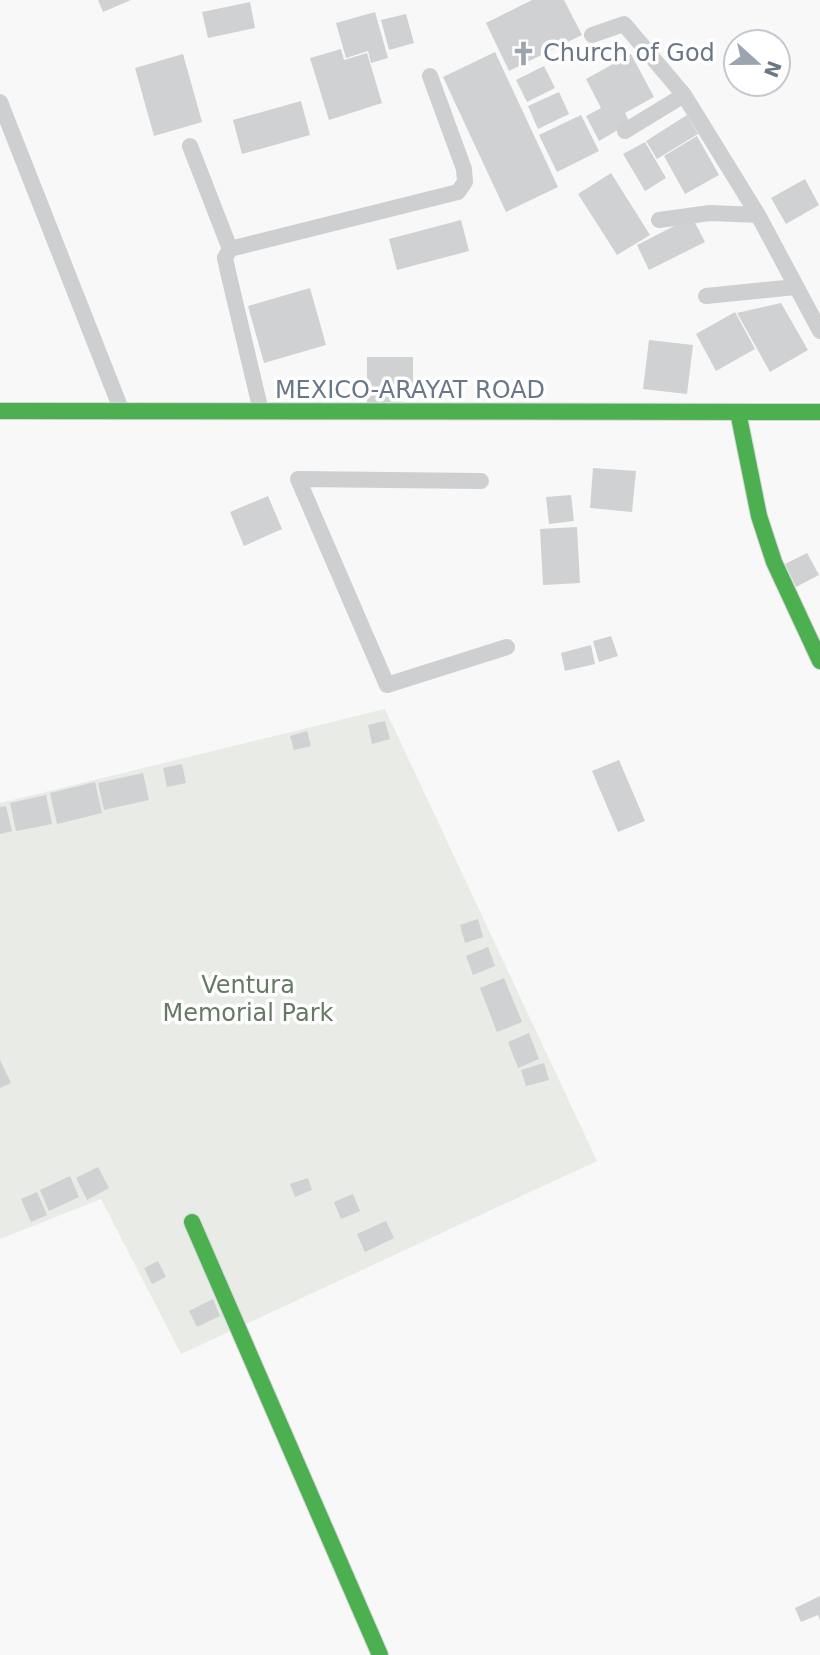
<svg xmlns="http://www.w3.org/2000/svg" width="820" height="1655" viewBox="0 0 820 1655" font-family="'DejaVu Sans',sans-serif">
	<rect width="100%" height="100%" fill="#f8f8f8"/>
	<path fill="#e8ebe6" d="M385,709L597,1161L181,1354L101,1199L0,1239V803Z"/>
	<path fill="#cfd1d2" d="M98,0H131L103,12Z
		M532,0H564L582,35L509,71L486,23Z
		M250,2L255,28L208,38L202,12Z
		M375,12L388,58L371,63L368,51L346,58L336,23Z
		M406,14L414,43L389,50L381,20Z
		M341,49L344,60L367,53L382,103L329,120L310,58Z
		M495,52L558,187L506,212L443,77Z
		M183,54L202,122L154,136L135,68Z
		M631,54L654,97L625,113L630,123L599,141L586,116L601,108L586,79Z
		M544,66L555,88L527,102L516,80Z
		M559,92L569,114L538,129L528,106Z
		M301,101L310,135L242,154L233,120Z
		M581,115L599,151L557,172L539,135Z
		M687,115L698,134L657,159L646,141Z
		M697,136L719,175L685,194L664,156Z
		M645,142L666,178L645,191L623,154Z
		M611,173L650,235L617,255L578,194Z
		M805,179L819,205L786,224L771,198Z
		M692,217L705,242L649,270L637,245Z
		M461,220L469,251L397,270L389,239Z
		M310,288L326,345L264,363L248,306Z
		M781,303L808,350L770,372L737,313Z
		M735,312L755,349L716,371L696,334Z
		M649,340L693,345L687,394L643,389Z
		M367,357H413V389H402V402L367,403Z
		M593,468L636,471L632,512L590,508Z
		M571,495L574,521L549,524L546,497Z
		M268,496L282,529L244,546L230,512Z
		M577,527L580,583L543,585L540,529Z
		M807,553L819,575L796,587L785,564Z
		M611,636L618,656L599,662L593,641Z
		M591,645L595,664L565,671L561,653Z
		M385,721L390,739L372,744L368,725Z
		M307,731L311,746L294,750L290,736Z
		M619,760L645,821L618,832L592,771Z
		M182,764L186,783L167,787L163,768Z
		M143,773L149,800L104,810L98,783Z
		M95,782L102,813L57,824L50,793Z
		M46,795L52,824L16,831L10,803Z
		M6,806L12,831L0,834V807Z
		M478,919L483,937L465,943L460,925Z
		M488,947L495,966L473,975L466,956Z
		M504,978L522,1022L497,1032L480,988Z
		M529,1033L539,1059L518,1068L508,1042Z
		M0,1060L11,1083L0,1088Z
		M544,1063L549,1080L526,1086L521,1070Z
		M98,1167L109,1188L87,1200L76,1178Z
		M70,1176L79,1197L49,1211L40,1190Z
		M308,1178L312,1190L295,1197L290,1184Z
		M37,1192L47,1215L31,1222L21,1199Z
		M353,1194L360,1211L341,1219L334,1202Z
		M386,1221L394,1238L365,1252L357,1234Z
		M158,1261L166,1277L152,1284L144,1268Z
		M213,1299L220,1316L197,1327L189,1311Z
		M820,1596V1620L818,1615L801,1622L795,1608Z"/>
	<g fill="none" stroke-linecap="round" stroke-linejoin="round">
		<defs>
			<path id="fast" d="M0,411L820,412
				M738,412L759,516L774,562L820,661
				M192,1222L380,1655"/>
		</defs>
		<use href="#fast" stroke="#d4d5d6" stroke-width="18"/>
		<path stroke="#cecfd1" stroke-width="16" d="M592,35L624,24L684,95L758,215L820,331
			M0,102L121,409
			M625,131L684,95
			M190,146L230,249L225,258L228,272L261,411
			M659,220L710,213L758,215
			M230,249L458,192L465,182L464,169L430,76
			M706,296L795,287
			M481,481L298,479L387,685L507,647"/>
		<use href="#fast" stroke="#4caf50" stroke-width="16"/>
	</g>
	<defs>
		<symbol id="church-bare" viewBox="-9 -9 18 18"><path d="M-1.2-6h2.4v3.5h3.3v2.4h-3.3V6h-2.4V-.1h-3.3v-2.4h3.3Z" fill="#9ba4af" stroke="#fff" stroke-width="2.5" paint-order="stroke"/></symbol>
	</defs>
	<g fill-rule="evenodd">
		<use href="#church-bare" x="506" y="36" width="35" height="35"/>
	</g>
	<g text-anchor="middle" stroke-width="7" stroke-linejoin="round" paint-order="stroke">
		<g font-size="24" fill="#697787" stroke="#fff" text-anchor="start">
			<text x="543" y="61">Church of God</text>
		</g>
		<g font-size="24" fill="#697787" stroke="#fff">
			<text x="410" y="398">MEXICO-ARAYAT ROAD</text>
		</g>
		<g font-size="24" fill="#667964" stroke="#fff">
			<text x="248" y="993">Ventura<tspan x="248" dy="28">Memorial Park</tspan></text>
		</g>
	</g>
	<g transform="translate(757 63) rotate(111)"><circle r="33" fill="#ffffff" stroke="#c3c9cf" stroke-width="2"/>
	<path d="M0-5L12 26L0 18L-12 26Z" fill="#9ba4af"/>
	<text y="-10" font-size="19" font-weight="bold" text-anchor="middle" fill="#697787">N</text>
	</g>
</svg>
